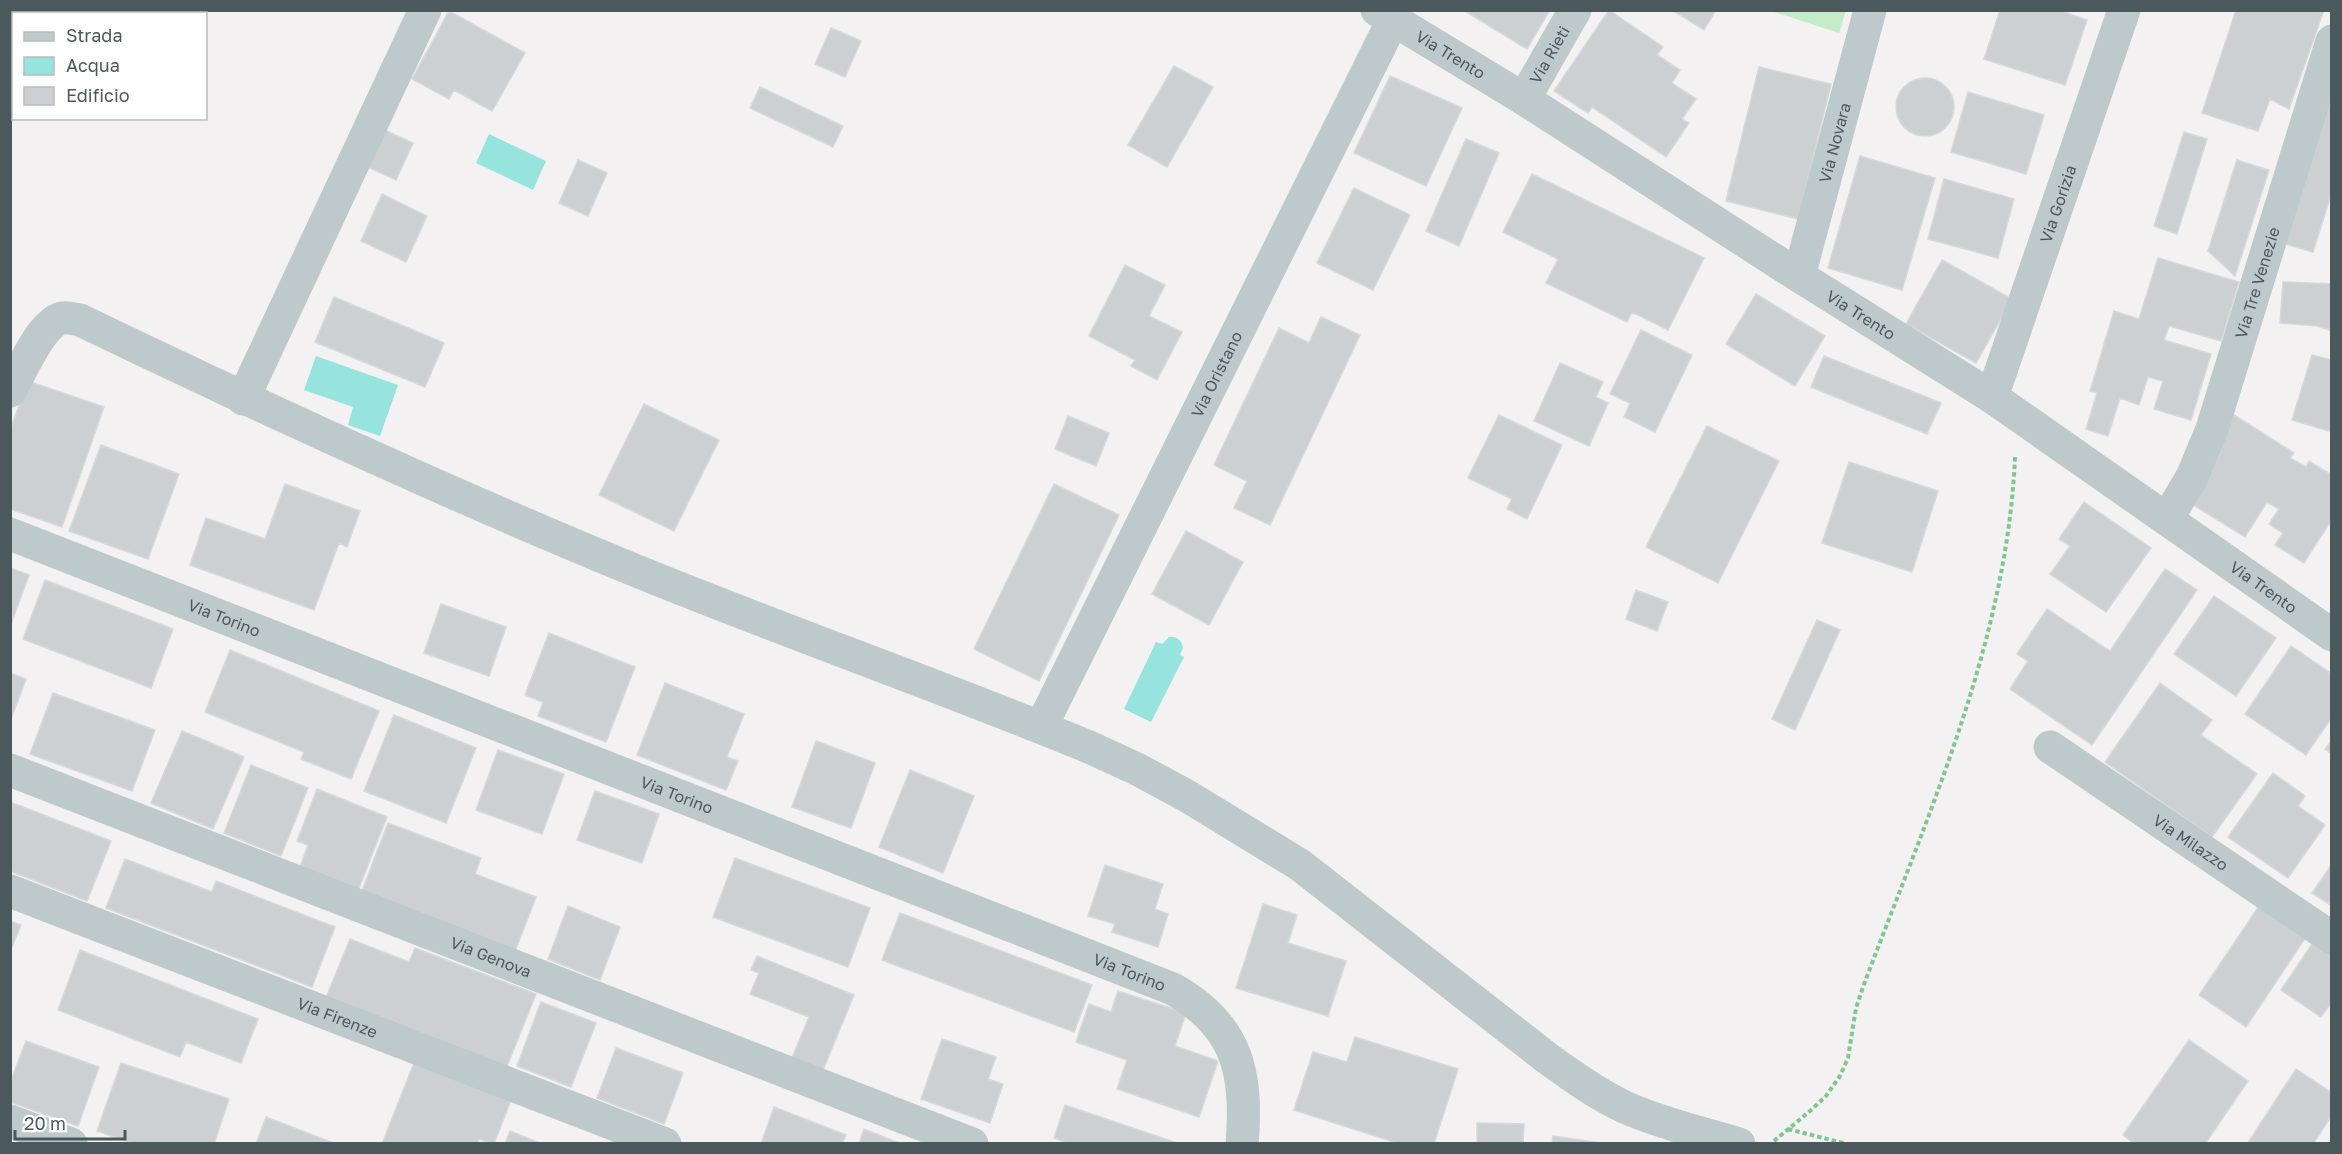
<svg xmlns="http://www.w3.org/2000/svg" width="2342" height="1154" viewBox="0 0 2342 1154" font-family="'Golos Text',sans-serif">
	<rect width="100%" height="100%" fill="#f3f1f2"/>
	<path fill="#c5ecc9" d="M1771,11L1846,10V11L1839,33Z"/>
	<path fill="#97e4de" d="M489,134L546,161L533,190L476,163Z
		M316,356L398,385L380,436L348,425L353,407L304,390Z
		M1169,637C1177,636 1182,641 1183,648L1180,655L1184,657L1151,722L1124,709L1156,642L1162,644Z"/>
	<path fill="#ccd0d2" stroke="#d6d9dc" stroke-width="1.5" d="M1463,10H1550L1527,49Z
		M1609,10L1663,47L1657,55L1680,70L1672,83L1696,99L1682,119L1689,123L1666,157L1592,107L1588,113L1554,91Z
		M1672,10H1716L1704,30Z
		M2000,10H2058L2087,20L2065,85L1984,59Z
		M2236,10H2324L2289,109L2270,99L2258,131L2202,113Z
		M449,11L525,53L492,111L454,90L449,99L412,79Z
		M831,28L861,41L845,77L815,64Z
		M1174,66L1213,87L1167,167L1128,145Z
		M1759,67L1831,84L1798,219L1726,201Z
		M1390,76L1462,108L1426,186L1354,153Z
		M1896 107a29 29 0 1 1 58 0a29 29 0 1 1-58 0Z
		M760,87L843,126L833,147L750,108Z
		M1968,92L2044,115L2026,174L1951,152Z
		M2324,106H2332V192L2313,252L2282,243Z
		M378,127L413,143L396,180L361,164Z
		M2184,132L2207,139L2177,234L2154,226Z
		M1466,139L1499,153L1459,246L1426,231Z
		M1860,156L1935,178L1902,290L1828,268Z
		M578,160L607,173L588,216L559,203Z
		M2237,160L2269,170L2235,276L2208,251Z
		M1532,174L1704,258L1668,330L1632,312L1627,322L1546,283L1558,259L1503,232Z
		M1944,179L2014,199L1998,258L1928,239Z
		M1354,188L1410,215L1373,290L1317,263Z
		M382,194L427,216L406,262L361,241Z
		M2158,258L2239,282L2221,341L2169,326L2164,340L2211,354L2191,420L2154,409L2163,381L2148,377L2139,405L2120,398L2108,436L2086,429L2097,393L2090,391L2114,311L2139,319Z
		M1942,260L2012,299L1976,363L1906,324Z
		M1125,265L1165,285L1149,316L1182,332L1157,380L1131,366L1135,360L1089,336Z
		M2283,282L2332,284V331L2317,326L2280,323Z
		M1756,294L1825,336L1795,386L1726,344Z
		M334,297L444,343L425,387L315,342Z
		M1321,317L1360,335L1270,525L1234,508L1247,481L1214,465L1279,328L1309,343Z
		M1641,330L1692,355L1655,432L1624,417L1630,403L1610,394Z
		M2312,355L2332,360V432L2292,420Z
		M1824,356L1941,403L1927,434L1811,387Z
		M1560,363L1603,382L1596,397L1608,403L1589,446L1534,421Z
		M28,381L104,407L62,527L10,509V430Z
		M644,404L719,440L674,531L599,495Z
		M1499,415L1562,445L1527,519L1507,509L1512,499L1468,478Z
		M2234,415L2294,453L2290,458L2306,467L2309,461L2332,475V519L2304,563L2275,545L2283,533L2269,524L2279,509L2267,502L2245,537L2190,503L2220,454L2212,449Z
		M1068,416L1109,433L1096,466L1055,449Z
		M1707,426L1779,461L1718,583L1646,547Z
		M101,445L179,474L148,559L69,531Z
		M1849,462L1938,491L1912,572L1822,543Z
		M285,484L360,511L347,547L339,543L314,610L190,565L206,518L265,539Z
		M1054,484L1119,515L1039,681L974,649Z
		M2084,502L2151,548L2106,612L2050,574L2070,546L2059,539Z
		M1186,531L1243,562L1209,625L1152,594Z
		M10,568L29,575L10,627Z
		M2165,569L2197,590L2092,745L2010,689L2028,661L2017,654L2047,609L2110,651Z
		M45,580L173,629L151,688L23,639Z
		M1636,590L1668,602L1657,631L1626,619Z
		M2214,596L2276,638L2236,696L2174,654Z
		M441,604L506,627L489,676L424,653Z
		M1817,620L1840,630L1795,730L1772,719Z
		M549,633L635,667L606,742L538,716L543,702L525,695Z
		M2291,646L2332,674V717L2306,755L2245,714Z
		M230,650L379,711L351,779L301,759L304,752L205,712Z
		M10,673L26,679L10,722Z
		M665,683L744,714L727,757L738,761L726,790L637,755Z
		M2160,683L2212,720L2201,735L2257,774L2212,837L2105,762Z
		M53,693L155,730L132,791L30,754Z
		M394,715L476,748L446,823L364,791Z
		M182,731L244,757L213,829L151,803Z
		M2332,740V754L2325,749Z
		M816,741L875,763L851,828L792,807Z
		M498,750L564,774L542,834L476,810Z
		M251,765L308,788L281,856L224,833Z
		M910,770L974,796L943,873L879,847Z
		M2273,773L2305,796L2298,806L2325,825L2288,878L2228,837Z
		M317,789L387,817L357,893L299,870L308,845L297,841Z
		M595,791L659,814L642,863L577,840Z
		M10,802L111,841L87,901L10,871Z
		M388,823L481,858L475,874L536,897L514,954L360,896Z
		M735,858L870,908L848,967L713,917Z
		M125,859L212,892L216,881L335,927L312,987L106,908Z
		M2332,864V906L2312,893Z
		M1105,865L1163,884L1155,909L1168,914L1158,947L1112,932L1115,924L1088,916Z
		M1263,904L1297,915L1288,943L1346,961L1328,1016L1236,988Z
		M568,906L620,927L600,980L548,959Z
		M2259,906L2306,937L2246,1027L2199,995Z
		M900,913L1092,985L1074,1032L882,960Z
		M10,921L21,925L10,952Z
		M350,939L409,962L415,948L536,994L506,1069L325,1000Z
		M2314,941L2332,953V1002L2321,1017L2281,990Z
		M80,950L258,1019L241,1063L186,1042L180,1057L58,1010Z
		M757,956L854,995L823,1070L792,1058L809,1017L750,994L759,973L751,970Z
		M1118,991L1186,1013L1175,1046L1218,1061L1199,1117L1117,1089L1127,1060L1076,1042L1089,1004L1111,1012Z
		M541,1002L596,1023L571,1087L517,1066Z
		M1355,1037L1458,1069L1434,1144H1400L1294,1110L1313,1052L1347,1062Z
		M942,1039L996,1057L988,1079L1003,1084L990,1123L921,1099Z
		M2189,1040L2248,1081L2205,1144H2135L2123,1135Z
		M26,1041L99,1067L78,1126L10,1102V1083Z
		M616,1048L683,1073L664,1124L597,1098Z
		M121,1063L229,1099L214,1144H135L97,1131Z
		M414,1063L511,1100L494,1144L479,1139L477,1144H382Z
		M2296,1069L2332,1093V1115L2313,1144H2247Z
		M1065,1105L1180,1144H1070L1054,1138Z
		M774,1107L846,1135L842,1144H761Z
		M266,1117L336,1144H256Z
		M1477,1123L1524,1124L1523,1144H1477Z
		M864,1129L901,1144H859Z
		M510,1131L542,1144H505Z
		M1553,1136L1609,1144H1552Z"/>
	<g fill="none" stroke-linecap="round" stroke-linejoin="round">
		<path stroke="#80c690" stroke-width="4" stroke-dasharray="4.5 3" stroke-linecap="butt" d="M1788,1129L1847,1144
			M1774,1141L1810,1111L1826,1096L1840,1076L1848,1058L1856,1008L1863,987C1927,816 2007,642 2015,457"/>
		<g stroke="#bec9cc" stroke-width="33">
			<path id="s1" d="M1377,10L1524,99L1799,276L1992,397L2332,635"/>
			<path id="s2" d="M1524,99L1575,10"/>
			<path id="s3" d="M1799,276L1870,10"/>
			<path d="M10,391C21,372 40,324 62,318C68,317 74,319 80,320C261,407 442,491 627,567C780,630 936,684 1089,747L1137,769L1187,796L1300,865L1547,1058C1573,1077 1600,1096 1629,1109C1664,1124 1702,1133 1739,1144"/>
			<path id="s4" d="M1992,397L2124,10"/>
			<path d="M243,399L425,10"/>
			<path id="s5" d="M2167,519L2192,477L2212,429L2332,41"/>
			<path id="s6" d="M10,534L1173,989C1238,1026 1248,1073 1242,1144"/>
			<path id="s7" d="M1041,727L1393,20"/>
			<path id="s8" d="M2050,747L2332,938"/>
			<path id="s9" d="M10,770L972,1144"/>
			<path id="s10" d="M10,891L665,1144"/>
			<path d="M10,1121L71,1144"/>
		</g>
	</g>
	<g text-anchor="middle" stroke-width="6" stroke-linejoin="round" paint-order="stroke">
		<g font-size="16" fill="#4b595d" stroke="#fff">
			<text dy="6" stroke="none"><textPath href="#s1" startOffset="86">Via Trento</textPath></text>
			<text dy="6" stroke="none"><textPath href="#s2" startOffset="51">Via Rieti</textPath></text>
			<text dy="6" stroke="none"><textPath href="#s3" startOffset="138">Via Novara</textPath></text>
			<text dy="6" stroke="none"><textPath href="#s4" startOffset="204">Via Gorizia</textPath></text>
			<text dy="6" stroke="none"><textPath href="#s5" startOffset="254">Via Tre Venezie</textPath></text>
			<text dy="6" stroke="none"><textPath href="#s1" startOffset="572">Via Trento</textPath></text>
			<text dy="6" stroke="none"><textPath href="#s7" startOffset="394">Via Oristano</textPath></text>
			<text dy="6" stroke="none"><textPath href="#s1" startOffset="1058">Via Trento</textPath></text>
			<text dy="6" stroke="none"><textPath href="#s6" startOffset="230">Via Torino</textPath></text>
			<text dy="6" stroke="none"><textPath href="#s6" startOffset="716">Via Torino</textPath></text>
			<text dy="6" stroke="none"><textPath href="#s8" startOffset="170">Via Milazzo</textPath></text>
			<text dy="6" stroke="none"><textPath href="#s9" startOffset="516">Via Genova</textPath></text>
			<text dy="6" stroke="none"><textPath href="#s6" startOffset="1202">Via Torino</textPath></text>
			<text dy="6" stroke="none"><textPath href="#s10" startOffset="351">Via Firenze</textPath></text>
		</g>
	</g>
	<rect width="2342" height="1154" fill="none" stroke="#4b595d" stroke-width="24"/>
	<rect x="12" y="12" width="195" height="108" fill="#ffffff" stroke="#b7bdbe" stroke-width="1.5"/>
	<rect x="24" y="32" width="30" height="9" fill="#bec9cc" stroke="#b7bdbe" stroke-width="1.5"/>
	<text x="66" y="42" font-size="18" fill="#4b595d">Strada</text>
	<rect x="24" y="57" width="30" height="18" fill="#97e4de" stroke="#b7bdbe" stroke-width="1.5"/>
	<text x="66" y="72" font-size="18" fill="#4b595d">Acqua</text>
	<rect x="24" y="87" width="30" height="18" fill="#ccd0d2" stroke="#b7bdbe" stroke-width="1.5"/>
	<text x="66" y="102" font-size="18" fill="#4b595d">Edificio</text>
	<path d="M15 1130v9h110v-9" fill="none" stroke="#4b595d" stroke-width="3"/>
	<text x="24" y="1130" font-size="18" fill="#4b595d" stroke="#ffffff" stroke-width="4.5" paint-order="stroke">20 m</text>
</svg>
